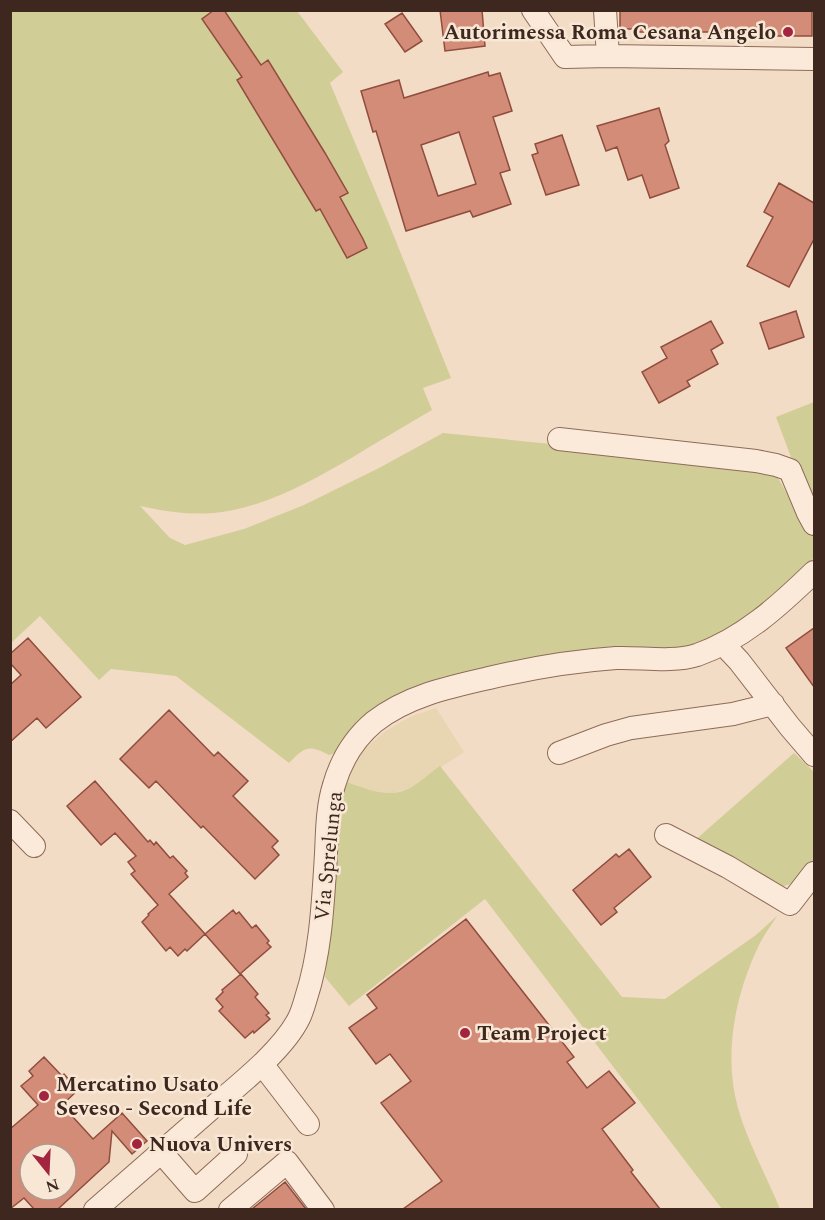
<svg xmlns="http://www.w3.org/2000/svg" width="825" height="1220" viewBox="0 0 825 1220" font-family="Spectral,serif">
	<rect width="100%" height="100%" fill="#f2dcc5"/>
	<path fill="#e8d5b1" d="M436,708L464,752L408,789L389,794L374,792L342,780L363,750L387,730L412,716Z"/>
	<path fill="#d1cd97" d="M11,11H297L343,72L330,83L389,224L451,378L423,388L432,410C406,425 379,441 353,457C311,481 270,505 222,512C194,516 167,512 140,506L170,538L185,545L244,529L304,505L379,468L443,433L541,443L773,469L796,510L814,536V558L779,592L749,617L696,647L490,669L443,677L413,688L390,699L339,752L329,755C309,744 304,747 289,763L176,676L111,669L99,680L40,616L11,643Z
		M814,402V515L801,484L776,417Z
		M794,753L814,772V859L796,882L781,887L693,842Z
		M440,766L622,997L665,999L756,935L777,916C771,926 763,936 758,947C735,996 723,1055 738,1108C748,1143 766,1175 780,1209H722L485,899L349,1006L325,977L330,937L342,780C364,788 387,800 410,788C420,782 430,773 440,766Z"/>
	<path fill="#d38c78" stroke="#904d3d" stroke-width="1.5" fill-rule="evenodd" d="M214,10H224L261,65L268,60L325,153L348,193L340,197L363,239L367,248L347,258L320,209L316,211L237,80L242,77L202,19Z
		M440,10H482L485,46L445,51Z
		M620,10H812V36H724V32H633V29H620Z
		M402,13L422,41L405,52L385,24Z
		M488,72L489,76L500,73L512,111L493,117L510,170L500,173L511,204L473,217L470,211L406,231L376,131L373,132L361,91L399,80L404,98ZM459,132L476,184L438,196L421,145Z
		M659,108L669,141L665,145L679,188L650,198L642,175L628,180L617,147L606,151L597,126Z
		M562,135L579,185L546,195L532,155L538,153L535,144Z
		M779,183L814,203V239L789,287L747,266L773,217L764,212Z
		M796,311L804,337L769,349L760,323Z
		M711,321L723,343L711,350L718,364L687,381L690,386L659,403L642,372L667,358L661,347Z
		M814,628V687L786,648Z
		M28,638L81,697L46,728L37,718L10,742V685L21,675L10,663V654Z
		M169,710L214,756L218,752L248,781L233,796L278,841L272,847L279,855L255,879L203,826L201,828L156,781L149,788L120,759Z
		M95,781L148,842L150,840L154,845L156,842L170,858L173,856L187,871L185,873L188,877L169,894L205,934L187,951L185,949L178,956L170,947L166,951L142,922L149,915L148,914L158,905L131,874L135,871L128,862L136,856L115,833L101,845L67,806Z
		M629,849L651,877L614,908L617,912L601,925L573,890L616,854L619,857Z
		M233,910L236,914L239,912L252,928L256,925L269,941L267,943L271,947L240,974L205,934Z
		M466,919L574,1057L567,1062L587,1088L609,1071L635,1103L602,1129L633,1170L631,1172L660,1209H403L442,1181L381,1103L411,1081L390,1054L376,1064L349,1028L377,1008L367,995Z
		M241,974L258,994L255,997L269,1013L266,1015L270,1019L254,1033L253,1031L245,1038L219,1011L223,1007L216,999L223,992L222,990Z
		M44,1057L62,1076L64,1074L78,1090L62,1105L93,1139L122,1113L147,1141L132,1154L112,1131L109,1162L58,1209H34L24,1198L10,1209V1129L38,1105L21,1086L33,1076L29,1071ZM30,1154H66V1190H30Z
		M285,1182L306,1209H252Z"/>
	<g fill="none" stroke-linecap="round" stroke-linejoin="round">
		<defs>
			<path id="minor" d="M533,10L565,57L608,56L814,59
				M605,10L608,56
				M559,439L756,461L776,465L790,470L808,513L814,524
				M723,644L739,661L790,727L814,755
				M559,753L606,735L631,728L733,714L773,704
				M10,821L34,846
				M666,835L728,867L790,904L814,873
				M262,1064L308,1124
				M161,1152L195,1191L236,1154
				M95,1210C135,1175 174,1141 213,1107C240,1084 284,1049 299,1018C302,1012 304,1005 306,998C321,952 323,902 326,854C327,832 327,807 334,785C341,761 355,738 374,722C407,696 449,687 489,678C531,668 573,661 616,658C642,657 671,663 697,655C743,639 780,605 814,572
				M230,1210L287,1162L323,1210"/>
		</defs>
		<use href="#minor" stroke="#8e6b59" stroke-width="24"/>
		<use href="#minor" stroke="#fbead9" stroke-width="22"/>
	</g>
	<g fill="#a3243e" stroke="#f8e7d5" stroke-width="2">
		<circle cx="788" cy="32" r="6"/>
		<circle cx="465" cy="1033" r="6"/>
		<circle cx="44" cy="1096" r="6"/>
		<circle cx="137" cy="1144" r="6"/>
	</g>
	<g text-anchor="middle" stroke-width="5" stroke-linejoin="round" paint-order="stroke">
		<g font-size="21" font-weight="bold" fill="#3d271e" stroke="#f8e7d5" text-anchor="start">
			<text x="776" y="39" text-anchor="end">Autorimessa Roma Cesana Angelo</text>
			<text x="477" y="1040">Team Project</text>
			<text x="56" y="1091">Mercatino Usato<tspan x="56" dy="24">Seveso - Second Life</tspan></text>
			<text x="149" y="1151">Nuova Univers</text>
		</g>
		<g font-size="21" fill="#3d271e" stroke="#f8e7d5">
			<text transform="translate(328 856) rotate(-84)" y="7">Via Sprelunga</text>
		</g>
	</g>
	<rect width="825" height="1220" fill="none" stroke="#3d271e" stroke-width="24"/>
	<g transform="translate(48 1172) rotate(162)"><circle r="28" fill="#f8e7d5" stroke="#ad9a8c" stroke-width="1.5"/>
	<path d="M0-4.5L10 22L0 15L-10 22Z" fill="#a3243e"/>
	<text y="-9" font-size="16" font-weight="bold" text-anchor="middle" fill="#3d271e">N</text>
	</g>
</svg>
